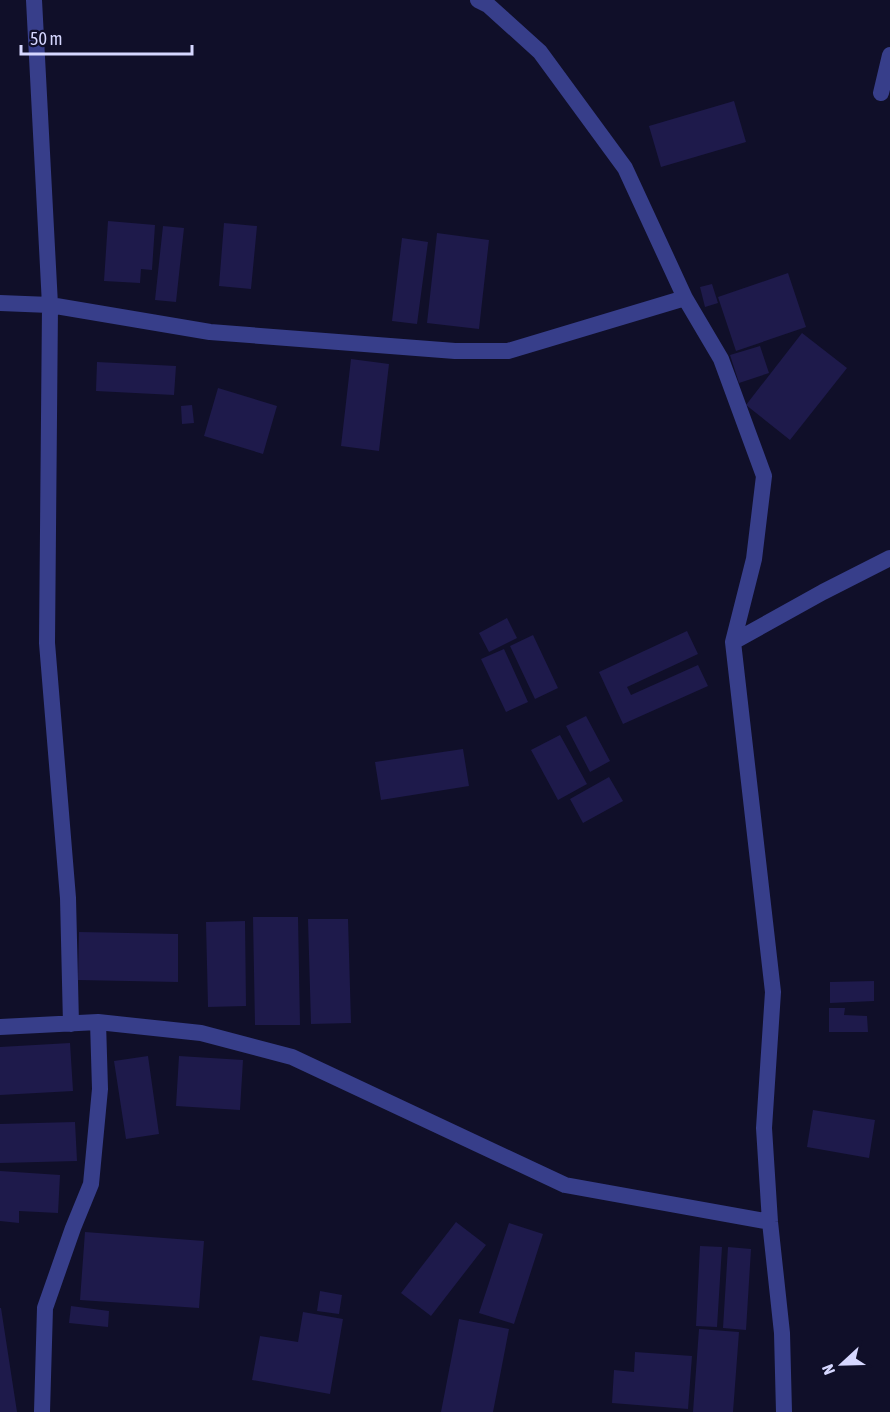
<svg xmlns="http://www.w3.org/2000/svg" width="890" height="1412" viewBox="0 0 890 1412" font-family="'Asap Condensed',sans-serif">
	<rect width="100%" height="100%" fill="#100f29"/>
	<path fill="#1e1a4b" d="M734,101L746,142L661,167L649,126Z
		M108,221L155,225L152,270L141,269L140,283L104,281Z
		M224,223L257,226L251,289L219,286Z
		M163,226L184,228L176,302L155,300Z
		M437,233L489,240L479,329L427,323Z
		M402,238L428,242L417,324L392,321Z
		M788,273L806,327L736,351L718,297Z
		M712,284L718,303L705,307L700,287Z
		M802,333L847,368L790,440L746,405Z
		M760,346L769,373L739,383L730,355Z
		M351,359L389,364L379,451L341,446Z
		M97,362L176,366L174,395L96,391Z
		M218,388L277,406L263,454L204,436Z
		M192,405L194,423L182,424L181,406Z
		M507,618L517,638L489,652L479,633Z
		M687,631L698,654L627,687L631,695L698,665L708,686L623,724L599,672Z
		M533,635L558,688L535,699L510,646Z
		M504,649L528,702L506,712L481,659Z
		M586,716L610,761L590,772L566,726Z
		M560,735L587,784L558,800L531,750Z
		M463,749L469,786L381,800L375,762Z
		M609,777L623,801L583,823L570,799Z
		M253,917H298L300,1025H255Z
		M308,919H348L351,1023L311,1024Z
		M245,921L246,1006L208,1007L206,922Z
		M79,932L178,934V982L78,980Z
		M874,981V1001L830,1003V982Z
		M829,1008H845L844,1015L867,1016L868,1032H829Z
		M70,1043L73,1091L0,1095V1047Z
		M148,1056L159,1134L126,1139L114,1061Z
		M179,1056L243,1060L240,1110L176,1106Z
		M813,1110L875,1120L869,1158L807,1147Z
		M75,1122L77,1161L0,1163V1124Z
		M0,1171L60,1175L58,1213L19,1211V1223L0,1221Z
		M456,1222L486,1245L431,1316L401,1293Z
		M509,1223L543,1234L514,1324L479,1313Z
		M85,1232L204,1241L199,1308L80,1300Z
		M700,1246L722,1247L717,1327L696,1326Z
		M728,1247L751,1249L746,1330L723,1328Z
		M320,1291L342,1295L339,1314L317,1311Z
		M71,1306L109,1311L108,1327L69,1323Z
		M0,1308H1L17,1412H0Z
		M303,1312L343,1319L330,1394L252,1380L260,1336L298,1342Z
		M459,1319L509,1329L493,1412H441Z
		M699,1329L739,1332L733,1412H693Z
		M635,1352L692,1356L688,1409L612,1403L614,1370L634,1372Z"/>
	<g fill="none" stroke-linecap="round" stroke-linejoin="round">
		<path stroke="#373e8a" stroke-width="16" d="M34,0L50,305L47,643L68,898L71,1024
			M478,0L488,5L540,52L625,168L685,298L721,359L764,476L754,559L733,642L773,992L764,1128L770,1222L782,1333L784,1412
			M881,93L890,55
			M0,303L50,305L210,332L455,351H508L685,298
			M733,642L823,592L890,558
			M0,1027L98,1022L201,1033L292,1057L565,1185L770,1222
			M42,1412L45,1308L73,1228L91,1184L100,1089L98,1022"/>
	</g>
	<g transform="translate(842 1364) rotate(248)" stroke="#100f29" stroke-width="4.5" paint-order="stroke">
	<path d="M0-4.5L10 22L0 15L-10 22Z" fill="#d6d7ff"/>
	<text y="-9" font-size="16" font-weight="bold" text-anchor="middle" fill="#d6d7ff">N</text>
	</g>
	<path d="M21 45v9h171v-9" fill="none" stroke="#d6d7ff" stroke-width="3"/>
	<text x="30" y="45" font-size="18" fill="#d6d7ff" stroke="#100f29" stroke-width="4.5" paint-order="stroke">50 m</text>
</svg>
